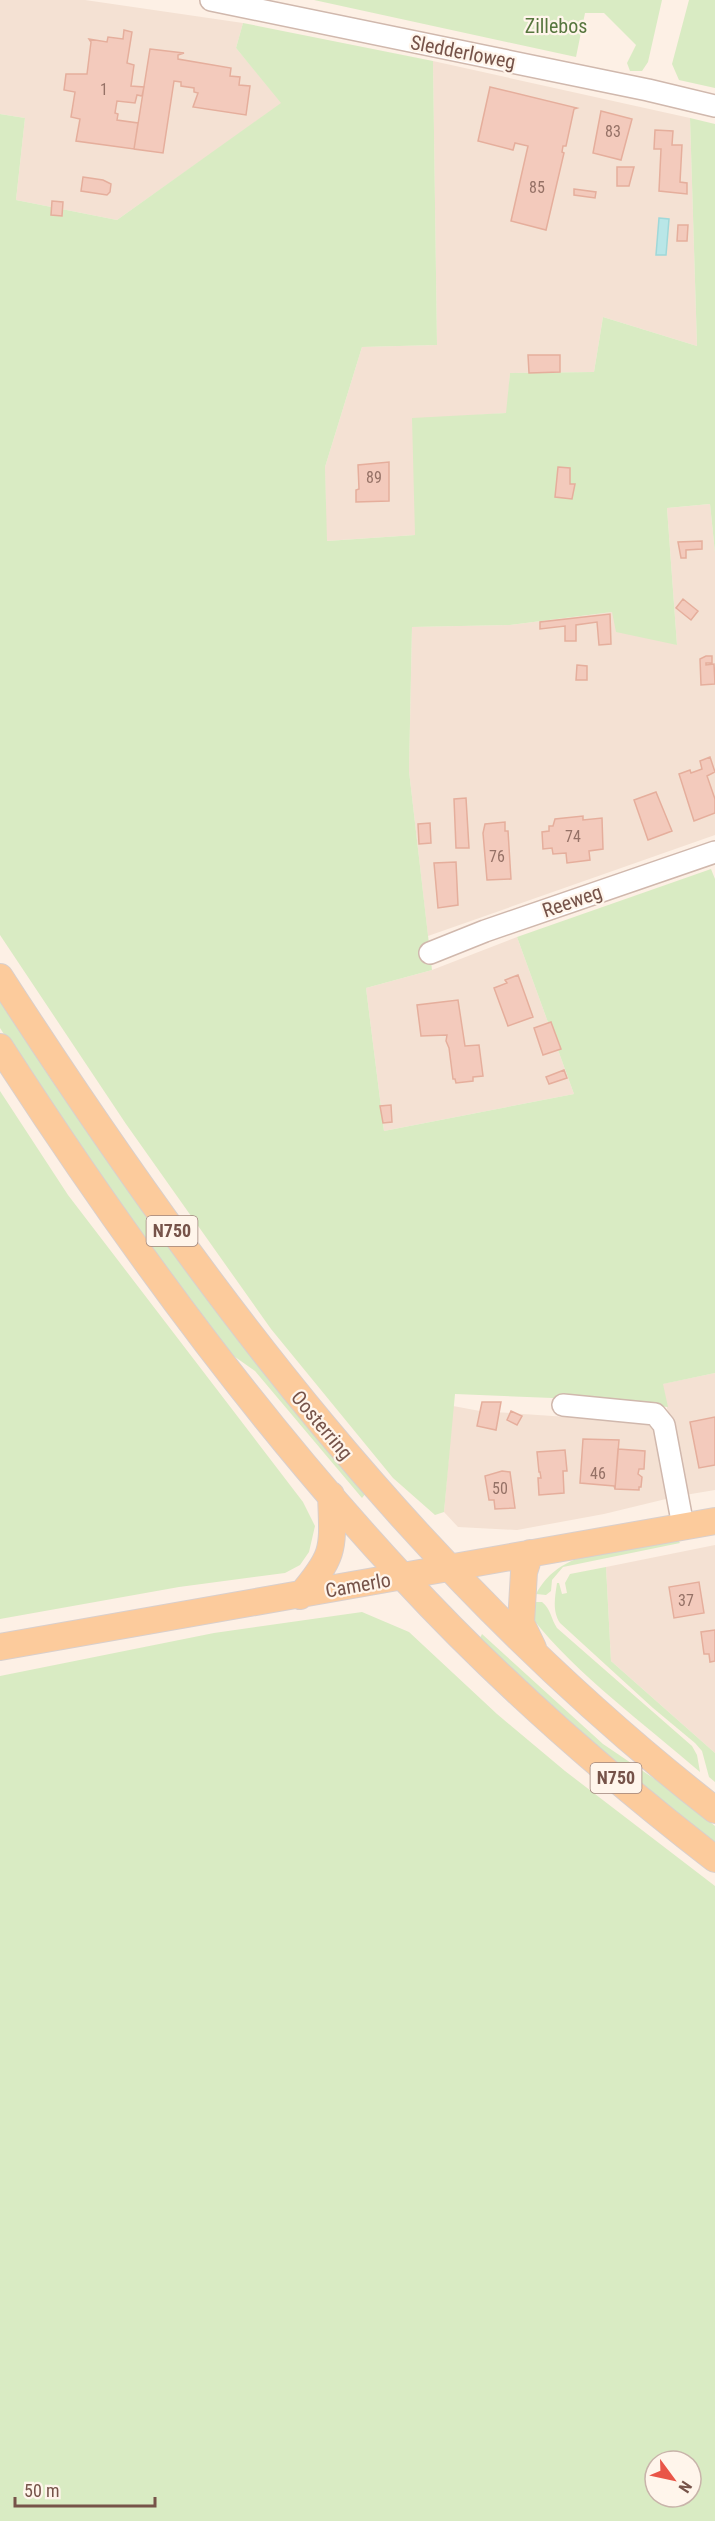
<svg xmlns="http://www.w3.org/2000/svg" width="715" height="2521" viewBox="0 0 715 2521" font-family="'Roboto Condensed',sans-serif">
	<rect width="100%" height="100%" fill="#fdf0e5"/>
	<path fill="#f4e1d3" d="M0,0H85L243,23L236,48L282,103L117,220L16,200L25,118L0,114Z
		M433,61L690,118L697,346L603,317L594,372L510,373L507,413L477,415L415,535L326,541L325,467L362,347L437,345Z
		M710,504L715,553V835L428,936L409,771L412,627L510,625L612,612L677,645L667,508Z
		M517,937L574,1094L384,1131L366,988L432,970Z
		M715,1373V1490L685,1495L662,1384Z
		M453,1406L480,1411L657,1423L670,1498L604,1514L517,1530L458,1527L444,1512Z
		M715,1545V1753L611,1661L606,1567Z"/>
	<path fill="#d9ebc3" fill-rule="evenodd" d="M314,0H662L648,62L642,71H630L627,63L636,45L604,13H585L576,57Z
		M689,0H715V88L679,80L672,64Z
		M243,23L433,61L437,345L362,347L325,467L327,541L415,535L412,418L506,413L510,373L594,372L603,317L697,346L690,118L715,124V553L710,504L667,508L677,645L616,632L612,612L510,625L412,627L409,771L432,970L366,988L384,1131L574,1094L517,937L711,869L715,879V1373L663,1384L668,1407L578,1399L455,1394L444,1512L435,1515L393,1478L271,1329L126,1124L0,935V114L25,118L16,200L117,220L281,103L236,48Z
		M0,999L162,1237L240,1343L366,1493L362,1498L255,1371L228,1352L175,1281L29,1073L0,1028Z
		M0,1091L68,1195L303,1502L315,1526L309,1552L300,1565L285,1573L179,1587L0,1619Z
		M677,1538L680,1543L563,1567L552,1580L551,1591L546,1595L536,1594C547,1574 561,1564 582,1557Z
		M606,1567L611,1661L715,1753V1782L709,1777L702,1751L695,1743L653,1708L560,1623C552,1611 555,1597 557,1583H559L562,1594L567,1593L565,1583L570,1574Z
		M535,1602H542C551,1609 551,1619 557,1628L692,1746L697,1755L700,1772C646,1725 576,1674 533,1619Z
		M362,1612L409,1632L497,1714L565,1771L715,1886V2521H0V1676L214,1633ZM655,2461H691V2497H655Z
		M482,1634L603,1744L662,1784L715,1826V1843C633,1778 555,1710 480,1638Z"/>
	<path fill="#b9e6e7" stroke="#9fd8d9" stroke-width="1.5" d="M659,218L669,219L666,255H656Z"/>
	<path fill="#f3cabc" stroke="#e5ae9c" stroke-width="1.5" d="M124,30L132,32L127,63L134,65L131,86L144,87L142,96L137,95L135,103L117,101L115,113L118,114L117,120L138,123L134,149L76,141L80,119L71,117L75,92L64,90L66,74H87L91,42L89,39L107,42L108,37L123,39Z
		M150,49L184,53L178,55V59L231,68L230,76L240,77L239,85L250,86L246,115L193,107L198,93L194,92V88L181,86V82L174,81L163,153L134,149Z
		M490,87L577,108L574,109L566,146H563L562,152L564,153L546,230L511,221L528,146L515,143L513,150L478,141Z
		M601,111L632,119L621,160L593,153Z
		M655,130L673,131L672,145H682L680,182L687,183V194L659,191L661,149H654Z
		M617,167H634L629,186H617Z
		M83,177L103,180L111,184L110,192L107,195L81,191Z
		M574,189L596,192L595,198L574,195Z
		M52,201L63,202L62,216L51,215Z
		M678,225H688L687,241H677Z
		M528,355H560V372L529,373Z
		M389,462V501L356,502V490L359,489L358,465Z
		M558,467L570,468V484H575L572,499L555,497Z
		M702,541V549L686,550V558H681L678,542Z
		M683,599L698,611L691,620L676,608Z
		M610,614L611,644L599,645L597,622L576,625V641H565V626L540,629V622Z
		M706,656H712V663H706V665L714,664L715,684L701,685L700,659Z
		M577,665L587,666V680H576Z
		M710,757L715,772L707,776L715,799V813L694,821L679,774L690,770L691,773L702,769L700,761Z
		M656,792L672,831L648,840L634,800Z
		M466,798L469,848H456L454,799Z
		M583,816V820L602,818L603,849L589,851L590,860L567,863L566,853L553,854L552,848L543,849L542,832L549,831V826H553L555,819Z
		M505,822V831H508L511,879L487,880L483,833L485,824Z
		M430,823L431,843L419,844L418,824Z
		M456,862L458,905L438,908L434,863Z
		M518,975L533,1017L508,1026L494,988L507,983L505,980Z
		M458,1000L465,1046L479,1045L483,1076L473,1077V1081L456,1083L455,1079H453L449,1048L446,1041L447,1035L421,1036L417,1005Z
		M551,1022L561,1049L543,1055L534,1028Z
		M564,1070L567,1078L549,1084L546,1077Z
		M391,1105L392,1122L383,1123L380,1106Z
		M482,1402H501L496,1430L477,1426Z
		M511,1411L522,1416L517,1425L507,1420Z
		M715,1417V1465L699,1468L690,1422Z
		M583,1439L619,1440L615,1489L614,1486L580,1483Z
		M618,1449L645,1451L644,1469H639L638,1474L642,1477L641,1487H639V1490L615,1489Z
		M565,1450L567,1471H563L564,1493L539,1495L538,1478H541L540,1472H539L537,1452Z
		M502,1471L510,1472L515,1508L495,1509L494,1500H489L485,1476Z
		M699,1582L704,1613L674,1618L669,1587Z
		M715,1630V1661L710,1662L709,1654H704L701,1632Z"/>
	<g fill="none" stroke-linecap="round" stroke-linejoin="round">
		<defs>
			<path id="minor" d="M211,0L648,90L715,106
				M430,953L485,931L715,852
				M563,1405L655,1414L664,1425L683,1526"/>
			<path id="major" d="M0,977C202,1290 419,1579 715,1810
				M0,1047C120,1233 252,1415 403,1577C498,1680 604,1773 715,1859
				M530,1553L524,1572L521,1623L533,1648
				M300,1596C336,1554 333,1549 331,1495
				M0,1647L715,1521"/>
		</defs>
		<use href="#minor" stroke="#d0b8ad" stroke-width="24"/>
		<use href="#major" stroke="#d9cfcc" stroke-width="28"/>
		<use href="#minor" stroke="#fff" stroke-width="21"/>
		<use href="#major" stroke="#fccb9c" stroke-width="26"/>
	</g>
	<g text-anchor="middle" stroke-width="4.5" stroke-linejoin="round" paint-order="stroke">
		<g font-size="16" fill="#957166">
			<text x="104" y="95">1</text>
			<text x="613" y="137">83</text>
			<text x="537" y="193">85</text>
			<text x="374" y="483">89</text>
			<text x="573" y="842">74</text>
			<text x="497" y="862">76</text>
			<text x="598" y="1479">46</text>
			<text x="500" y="1494">50</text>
			<text x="686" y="1606">37</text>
		</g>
		<g fill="#fff5eb" stroke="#9f847a" stroke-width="1.5">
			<rect x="146.5" y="1216" width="51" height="30" rx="4.5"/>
			<rect x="590.5" y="1763" width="51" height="30" rx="4.5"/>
		</g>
		<g font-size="18" font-weight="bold" fill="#765349">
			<text x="172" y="1237">N750</text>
			<text x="616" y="1784">N750</text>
		</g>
		<g font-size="20" fill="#57763e" stroke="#fff5eb">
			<text x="556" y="33">Zillebos</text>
		</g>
		<g font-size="20" fill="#765349" stroke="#fff5eb">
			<text transform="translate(463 52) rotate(11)" y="7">Sledderloweg</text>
			<text transform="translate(572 901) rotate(-19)" y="7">Reeweg</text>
			<text transform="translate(322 1425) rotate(50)" y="7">Oosterring</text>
			<text transform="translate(358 1585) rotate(-10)" y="7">Camerlo</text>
		</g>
	</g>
	<g transform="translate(673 2479) rotate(123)"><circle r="28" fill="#fff5eb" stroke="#c8b4aa" stroke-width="1.5"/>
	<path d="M0-4.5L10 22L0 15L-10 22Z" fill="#e95548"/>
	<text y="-9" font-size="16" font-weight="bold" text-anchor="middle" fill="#765349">N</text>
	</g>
	<path d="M15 2497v9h140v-9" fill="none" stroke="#765349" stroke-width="3"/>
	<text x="24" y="2497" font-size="18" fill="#765349" stroke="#fff5eb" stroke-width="4.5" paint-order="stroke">50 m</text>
</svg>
